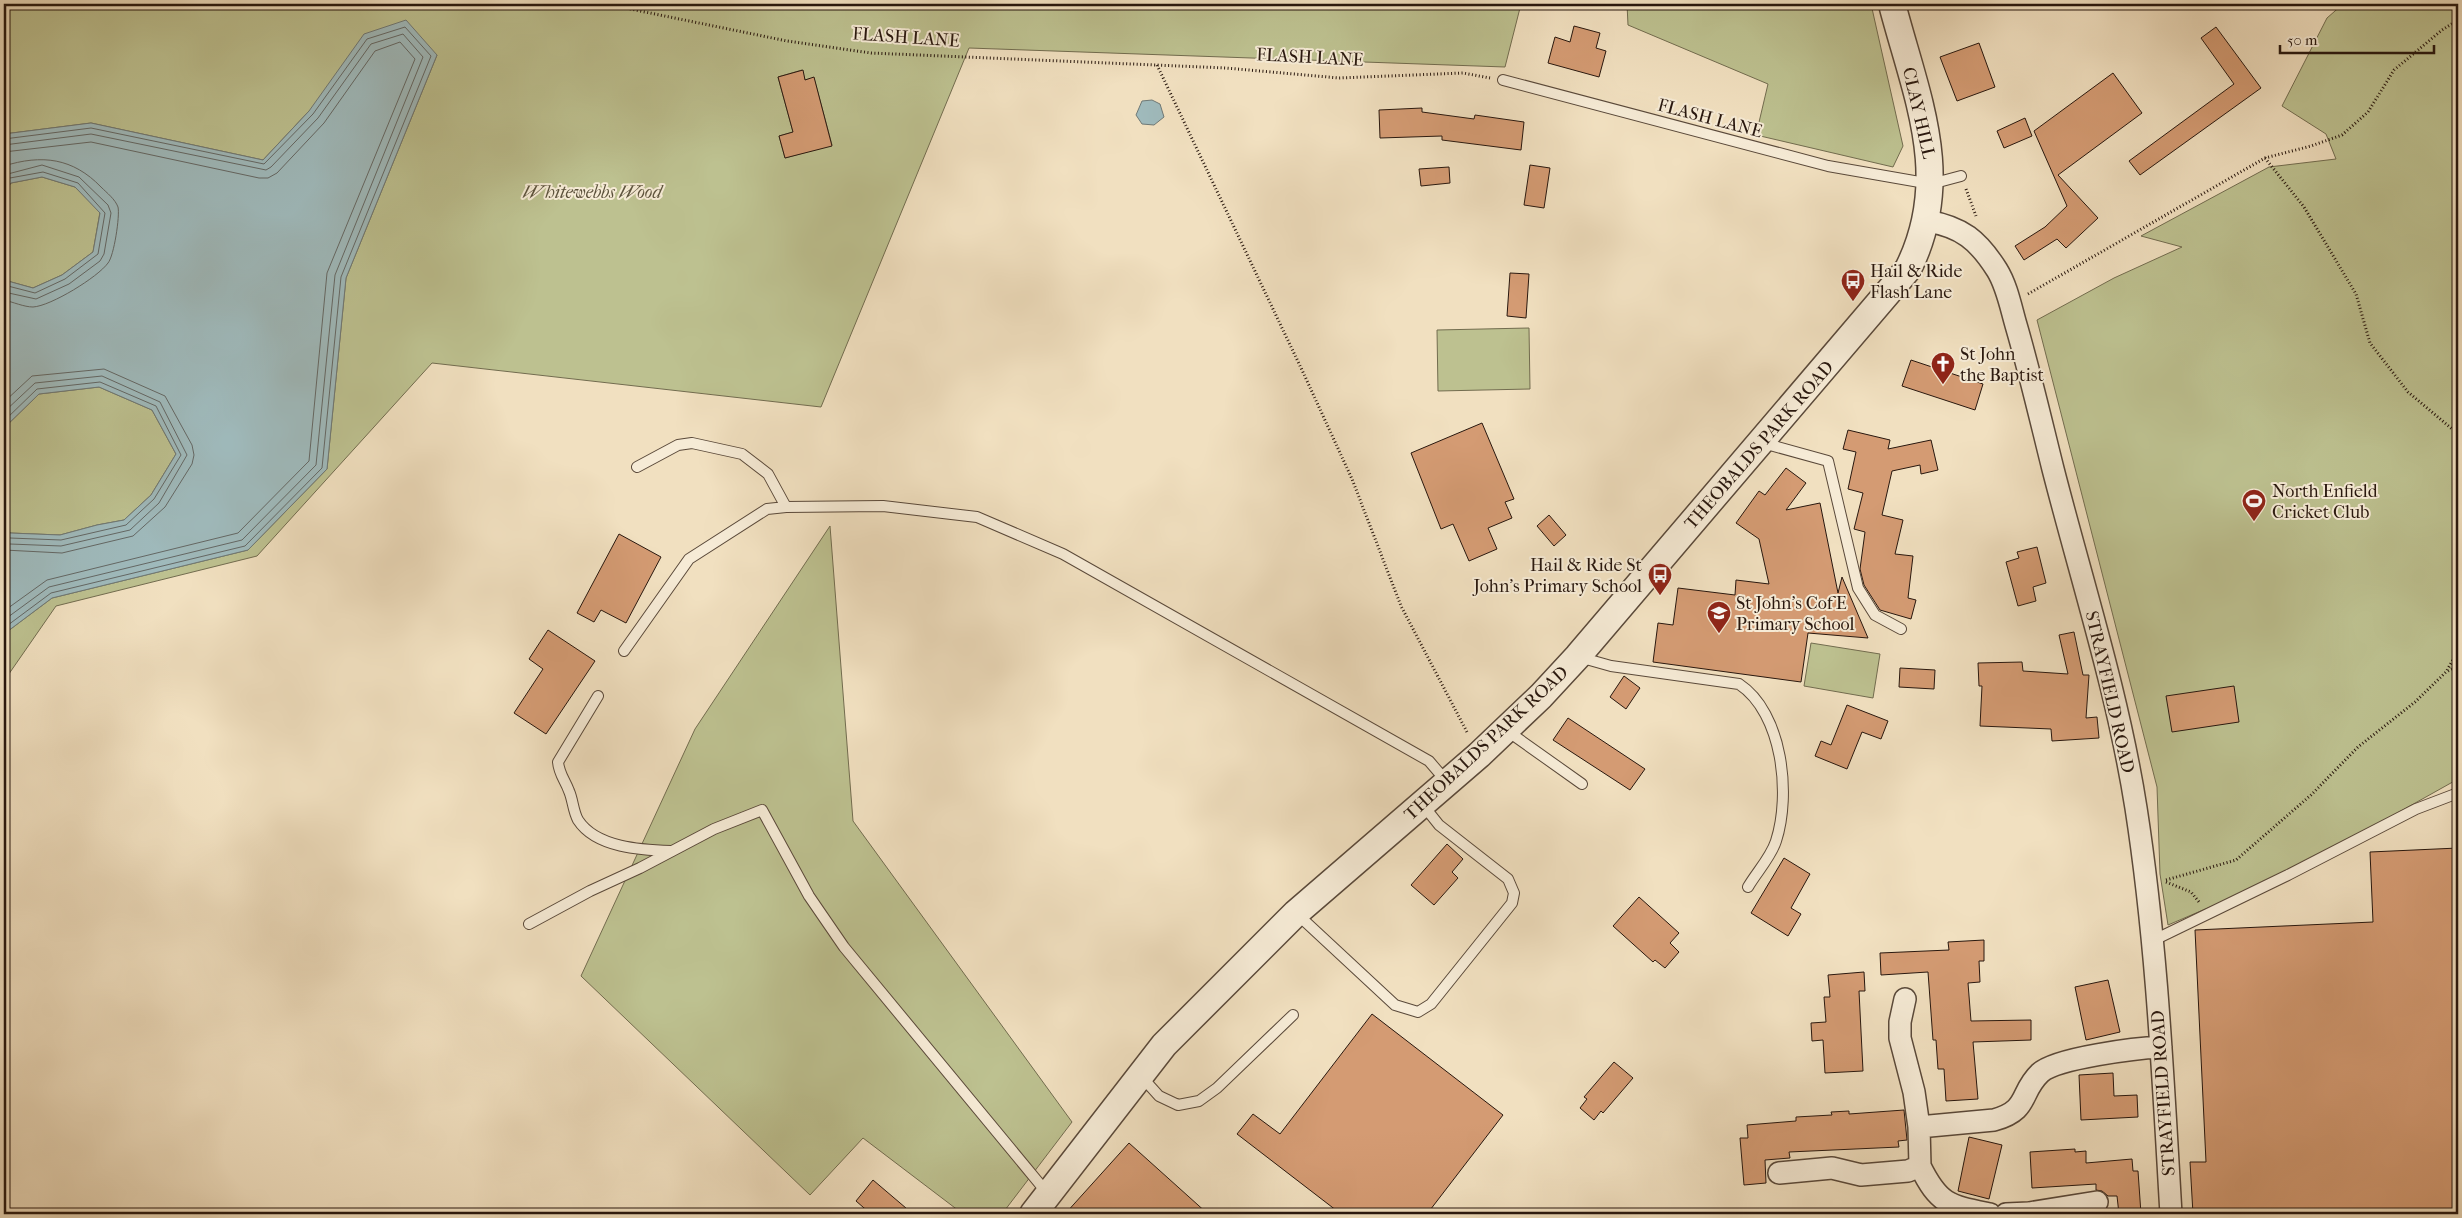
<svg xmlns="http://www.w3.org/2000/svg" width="2462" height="1218" viewBox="0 0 2462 1218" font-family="'IM FELL French Canon',serif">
	<rect width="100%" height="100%" fill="#f1e0c0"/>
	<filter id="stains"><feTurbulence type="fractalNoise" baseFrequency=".004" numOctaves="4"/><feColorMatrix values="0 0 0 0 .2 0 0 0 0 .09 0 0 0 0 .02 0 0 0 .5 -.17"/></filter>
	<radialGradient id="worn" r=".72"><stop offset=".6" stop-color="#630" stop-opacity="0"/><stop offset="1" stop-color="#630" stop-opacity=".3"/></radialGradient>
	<path fill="#bdc190" stroke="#726c4f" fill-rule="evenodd" d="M4,4H1521L1505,67L969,48L821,407L432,363L257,556L56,606L4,681V634L52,598L248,550L327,469L346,278L437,55L309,111L263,160L91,123L4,134ZM802,70L805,80L814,78L832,145L785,158L779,136L793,132L778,77Z
		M1627,4H1871L1903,146L1893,167L1756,135L1768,84L1628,25Z
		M2343,4H2458V779L2292,872L2168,925L2160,874L2157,787L2037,320L2114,278L2182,247L2141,236L2269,167L2336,159L2326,134L2282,106L2327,18Z
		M42,177L75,187L100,212L93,252L62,275L33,288L4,280V192L11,183Z
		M1529,328L1530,389L1438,391L1437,330Z
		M99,387L152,410L176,454L151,495L124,520L97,525L60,535L10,533L4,518V428L39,394Z
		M830,526L853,821L1072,1122L1002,1214H963L863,1138L810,1195L581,976L695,729Z
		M1811,643L1880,654L1873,698L1804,686Z"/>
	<path fill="#9fbabc" stroke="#6f7976" d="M406,20L437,55L346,278L327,469L248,550L52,598L4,634V518L10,533L60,535L97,525L124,520L151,495L176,454L152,410L99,387L39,394L4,428V280L33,288L62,275L93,252L100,213L75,187L42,177L11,183L4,192V134L91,123L263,160L309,111L364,34Z
		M1152,100L1160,104L1164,117L1154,125L1142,124L1136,115L1142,101Z"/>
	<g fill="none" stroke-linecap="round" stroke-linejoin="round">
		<path stroke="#646865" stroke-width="1" d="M4,139L91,128L264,164L313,114L367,39L405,27L431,56L341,277L322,468L245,546L51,593L4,628
			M4,145L91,134L266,170L271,167L318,118L371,44L403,34L423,57L335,275L316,465L242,540L49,587L4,620
			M4,152L91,142L259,178H268L277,173L324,123L375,51L400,42L415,59L327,273L309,461L238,533L47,580L4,611
			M4,166C42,154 73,158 101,187C107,193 115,199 118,207C120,216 114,256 108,263C98,277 51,306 33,307C24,307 13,302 4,300
			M4,175L42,165L79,177L108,205L111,213L104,254L100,261L69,284L36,299L4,292
			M4,184L10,178L43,172L78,183L105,213L98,254L65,279L35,293L4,285
			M4,402L32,376L104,369L165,396L192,445L194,455L192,464L165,507L133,536L62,553L4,550
			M4,412L35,383L102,376L160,402L187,455L159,503L130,530L61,546L10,544L4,542
			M4,421L37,389L100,382L156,406L181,455L154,499L126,525L61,540L10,538L4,531"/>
	</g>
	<path fill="#d49b73" stroke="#28170e" d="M1574,26L1600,33L1596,48L1606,51L1599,77L1548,63L1555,37L1570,42Z
		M2216,27L2261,88L2140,175L2129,161L2234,84L2201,38Z
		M1979,43L1995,87L1957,101L1940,57Z
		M803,70L805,80L814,77L832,146L785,158L779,136L793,132L778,77Z
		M2113,73L2142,113L2058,175L2098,218L2066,248L2057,239L2024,260L2015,246L2045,227L2067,206L2034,131Z
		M1422,108V112L1474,119L1475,115L1524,122L1521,150L1442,140V136L1380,138L1379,110Z
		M2025,118L2032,136L2004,148L1997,131Z
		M1530,165L1550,168L1544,208L1524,205Z
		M1449,167L1450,183L1421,186L1419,169Z
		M1510,273L1529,274L1526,318L1507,316Z
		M1911,360L1983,384L1975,410L1902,386Z
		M1482,423L1514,499L1505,502L1512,518L1488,528L1497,549L1469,561L1453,524L1441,529L1411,453Z
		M1848,430L1890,440L1888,449L1931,440L1938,470L1921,474L1920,465L1892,471L1882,515L1903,520L1895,554L1913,556L1908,598L1916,600L1911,619L1880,610L1864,585L1860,569L1865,532L1854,529L1863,493L1848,489L1856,452L1843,449Z
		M1786,468L1806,483L1786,510L1820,503L1838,593L1842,577L1868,638L1808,633L1801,682L1653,662L1658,623L1673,625L1678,588L1735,595L1736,580L1769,584L1759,539L1736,523L1759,491L1765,495Z
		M1549,515L1566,535L1554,546L1537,526Z
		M619,534L661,557L626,623L601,610L594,622L577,613Z
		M2037,547L2046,583L2033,587L2036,601L2018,606L2006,562L2019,558L2017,552Z
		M548,630L595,661L546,734L514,713L543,669L529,659Z
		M2074,632L2083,675H2089L2086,718L2097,717L2099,738L2052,741L2051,729L1980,726L1982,686H1979L1978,663L2022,662L2023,671L2068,674L2059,635Z
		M1900,668L1935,670L1934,689L1899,687Z
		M1624,676L1640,688L1626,709L1610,697Z
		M2234,686L2239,722L2172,732L2166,696Z
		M1847,705L1888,721L1881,739L1862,732L1847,769L1815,756L1821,741L1831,745Z
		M1568,718L1645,769L1630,790L1553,740Z
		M1447,844L1463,859L1452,872L1458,878L1434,905L1411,885Z
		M2458,848V1214H2193L2190,1162H2206L2195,930L2373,922L2370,852Z
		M1784,858L1810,874L1791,908L1801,914L1788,936L1751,913Z
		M1639,897L1679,933L1670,943L1679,952L1665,968L1655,960L1653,962L1613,926Z
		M1984,940V961H1979L1980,982L1968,983L1971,1021L2031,1020V1040L1973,1042L1978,1099L1946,1101L1944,1069H1938L1936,1040H1933L1928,972L1881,975L1880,953L1949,950L1948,942Z
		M1864,972L1865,991H1859L1863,1071L1825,1073L1823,1040L1812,1041L1811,1023L1826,1022L1824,997H1830L1828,975Z
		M2108,980L2120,1032L2086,1040L2075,987Z
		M1372,1014L1503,1115L1427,1214H1341L1237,1134L1253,1114L1280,1134Z
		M1614,1062L1633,1078L1603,1113L1601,1111L1594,1120L1580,1108L1587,1099L1584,1097Z
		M2113,1073L2114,1096L2137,1095L2138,1117L2081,1120L2079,1075Z
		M1904,1110L1907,1140L1898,1141L1899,1147L1789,1152L1790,1158L1765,1160L1766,1183L1744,1185L1740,1138H1748L1747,1125L1796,1121V1117L1832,1115L1831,1112L1849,1111V1114Z
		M1969,1137L2002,1145L1989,1199L1958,1191Z
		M1129,1143L1208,1214H1065Z
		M2075,1149V1152L2086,1151V1163L2132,1159L2133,1171H2138L2141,1214H2119L2117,1196H2108L2102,1191L2096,1190V1184L2032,1188L2030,1152Z
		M873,1180L913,1214H871L856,1201Z"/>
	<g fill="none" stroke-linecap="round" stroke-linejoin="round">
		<defs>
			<path id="service" d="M1503,80L1828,166L1931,184L1961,176
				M1763,443L1828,461L1858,588L1875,615L1901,629
				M637,467L678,445L692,443L742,454L768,474L786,507
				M624,651L689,559L767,509L786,507L883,506L977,517L1063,554L1429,761L1447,782
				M1579,657L1611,666L1739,684C1783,713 1791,795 1776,841C1771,857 1756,873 1748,887
				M598,696L558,762C559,774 565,780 569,791C573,800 573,811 578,820C596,848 642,850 671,851
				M1506,730L1582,784
				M1296,913L1395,1005L1418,1012L1431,1004L1512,903L1514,893L1508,879L1439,825L1423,805
				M529,924L590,891L640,868L714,829L762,810L809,896L844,947L1048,1194
				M2152,941L2288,875L2416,809L2458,793
				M1141,1076L1159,1096L1178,1105L1199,1101L1217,1088L1293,1015"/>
			<path id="minor" d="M1927,221C1962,227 1978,240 1997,270C2007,286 2011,308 2016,325C2030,373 2041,421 2053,469C2082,582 2118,693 2136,808C2157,943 2163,1079 2171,1214
				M1919,1127L1994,1120C2030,1110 2019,1093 2040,1073C2056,1058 2137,1048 2161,1047
				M1920,1166C1939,1205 1950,1206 1990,1214
				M1779,1173L1832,1168L1861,1175L1908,1171L1920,1166L1919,1127L1914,1092L1900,1038V1022L1905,999
				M2006,1214L2029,1213L2097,1202"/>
			<path id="tertiary" d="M1033,1214L1164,1045L1296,913L1479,755L1541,696L1578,656L1908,269C1954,177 1916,96 1892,4"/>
		</defs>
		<use href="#service" stroke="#5a493a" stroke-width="12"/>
		<use href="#minor" stroke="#5a493a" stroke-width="24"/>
		<use href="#tertiary" stroke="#5a493a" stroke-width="29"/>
		<path stroke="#28170e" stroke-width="3" stroke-dasharray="1 2.5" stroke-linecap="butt" d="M606,4L787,41L871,53L1226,68L1339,78L1463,73L1490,78
			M1157,65L1302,370L1352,479L1401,606L1468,734
			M2265,158L2304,207L2356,294L2370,343L2408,392L2458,434
			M1966,189L1976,216
			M2028,294L2265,158L2311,146L2342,135L2368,112L2394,70L2442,30L2458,20
			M2448,671L2458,666
			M2166,880L2236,860L2311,795L2358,747L2415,702L2446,672L2458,651
			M2166,882L2191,892L2199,902"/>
		<use href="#service" stroke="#f6ebd6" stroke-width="10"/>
		<use href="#minor" stroke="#f6ebd6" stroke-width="21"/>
		<use href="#tertiary" stroke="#f6ebd6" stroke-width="26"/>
	</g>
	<defs>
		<symbol id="bus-pin" viewBox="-11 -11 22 30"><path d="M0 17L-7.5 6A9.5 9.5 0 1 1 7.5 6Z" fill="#8f2418" stroke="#f6ebd6"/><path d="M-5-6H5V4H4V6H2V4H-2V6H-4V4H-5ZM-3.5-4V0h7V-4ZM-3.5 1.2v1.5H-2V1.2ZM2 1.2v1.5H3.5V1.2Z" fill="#fff"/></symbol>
		<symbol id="church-pin" viewBox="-11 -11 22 30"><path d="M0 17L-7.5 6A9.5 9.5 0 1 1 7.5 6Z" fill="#8f2418" stroke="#f6ebd6"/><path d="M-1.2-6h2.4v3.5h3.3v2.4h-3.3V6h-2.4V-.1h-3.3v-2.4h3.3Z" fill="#fff"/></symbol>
		<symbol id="stadium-pin" viewBox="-11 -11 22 30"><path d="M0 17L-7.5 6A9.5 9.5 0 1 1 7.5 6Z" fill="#8f2418" stroke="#f6ebd6"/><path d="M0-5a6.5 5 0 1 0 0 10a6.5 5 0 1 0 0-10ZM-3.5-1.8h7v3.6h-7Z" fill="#fff"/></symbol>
		<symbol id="school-pin" viewBox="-11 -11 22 30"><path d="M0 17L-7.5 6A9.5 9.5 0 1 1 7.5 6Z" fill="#8f2418" stroke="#f6ebd6"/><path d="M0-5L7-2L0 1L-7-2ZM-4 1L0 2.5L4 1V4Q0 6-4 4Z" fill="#fff"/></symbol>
	</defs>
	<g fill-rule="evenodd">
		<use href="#bus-pin" x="1839" y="267" width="28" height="38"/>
		<use href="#church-pin" x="1929" y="350" width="28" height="38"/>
		<use href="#stadium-pin" x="2240" y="487" width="28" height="38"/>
		<use href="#bus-pin" x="1646" y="561" width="28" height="38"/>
		<use href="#school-pin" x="1705" y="599" width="28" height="38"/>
	</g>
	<g text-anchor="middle" stroke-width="4" stroke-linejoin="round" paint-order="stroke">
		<g font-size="18" fill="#28170e" stroke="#f6ebd6">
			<text transform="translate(906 37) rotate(4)" y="6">FLASH LANE</text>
			<text transform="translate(1310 57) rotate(3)" y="6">FLASH LANE</text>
			<text transform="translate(1919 113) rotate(77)" y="6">CLAY HILL</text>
			<text transform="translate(1710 118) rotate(15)" y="6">FLASH LANE</text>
			<text transform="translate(1759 445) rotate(-49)" y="6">THEOBALDS PARK ROAD</text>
			<text transform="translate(2110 692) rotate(77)" y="6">STRAYFIELD ROAD</text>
			<text transform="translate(1486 743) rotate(-43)" y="6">THEOBALDS PARK ROAD</text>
			<text transform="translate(2163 1093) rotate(-94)" y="6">STRAYFIELD ROAD</text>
		</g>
		<g font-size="18" font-style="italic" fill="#5c523c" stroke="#f6ebd6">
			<text x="592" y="198">Whitewebbs Wood</text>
		</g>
		<g font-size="18" fill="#28170e" stroke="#f6ebd6" text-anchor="start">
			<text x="1870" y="277">Hail &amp; Ride<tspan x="1870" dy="21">Flash Lane</tspan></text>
			<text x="1960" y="360">St John<tspan x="1960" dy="21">the Baptist</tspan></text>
			<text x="2272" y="497">North Enfield<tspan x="2272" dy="21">Cricket Club</tspan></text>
			<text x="1642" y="571" text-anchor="end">Hail &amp; Ride St<tspan x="1642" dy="21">John's Primary School</tspan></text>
			<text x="1736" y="609">St John's CofE<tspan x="1736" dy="21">Primary School</tspan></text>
		</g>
	</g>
	<rect width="2462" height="1218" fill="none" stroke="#f1e0c0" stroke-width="20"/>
	<rect x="5" y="5" width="2452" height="1208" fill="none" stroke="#28170e" stroke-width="2.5"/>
	<rect x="10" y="10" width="2442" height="1198" fill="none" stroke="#28170e"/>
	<path d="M2280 45v8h154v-8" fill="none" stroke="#28170e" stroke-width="2.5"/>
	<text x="2287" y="45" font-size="15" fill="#28170e" stroke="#f6ebd6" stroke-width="4" paint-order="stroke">50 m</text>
	<rect width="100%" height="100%" filter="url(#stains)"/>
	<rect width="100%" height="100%" fill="url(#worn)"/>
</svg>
